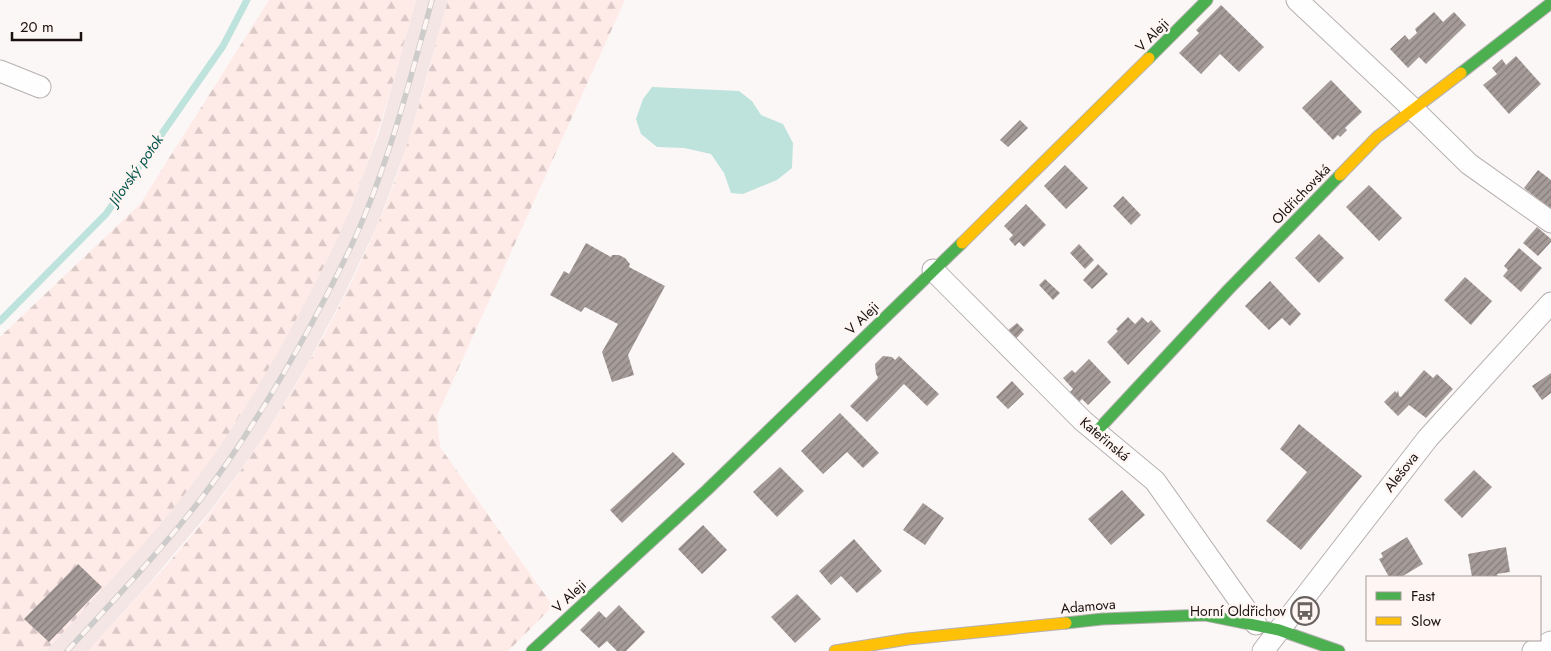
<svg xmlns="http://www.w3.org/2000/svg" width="1551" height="651" viewBox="0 0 1551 651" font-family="Jost,sans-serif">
	<defs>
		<pattern id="forest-firs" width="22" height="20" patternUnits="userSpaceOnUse" patternTransform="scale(1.25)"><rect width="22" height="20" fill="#feebe7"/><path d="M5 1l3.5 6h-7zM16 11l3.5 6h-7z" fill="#d9c8c5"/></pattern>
		<pattern id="building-hatch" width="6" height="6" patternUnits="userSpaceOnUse" patternTransform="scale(1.25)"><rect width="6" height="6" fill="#a59b99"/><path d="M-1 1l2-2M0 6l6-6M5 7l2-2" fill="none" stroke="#857d7b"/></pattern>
	</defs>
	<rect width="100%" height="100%" fill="#fcf7f7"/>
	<path fill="#f4e6e4" d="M416,0H448L408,143L378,224L342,299L306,367L265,435L240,471L211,510L147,586L88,651H46L124,565L187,491L239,418L349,212L379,133Z"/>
	<path fill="url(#forest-firs)" d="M269,0H416C396,71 378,142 349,211C335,246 317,280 299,314C266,375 230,436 187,491C143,547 94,599 46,651H0V337L140,204Z
		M448,0H625L437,416L440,447L553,606L508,651H88C130,605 175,559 213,509C277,424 336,322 378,224C409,152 427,75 448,0Z"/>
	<path fill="#bee3dc" d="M652,87L739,91L752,101L761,115L783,124L793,143L792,168L777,180L743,194L731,193L724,173L711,154L684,148L657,147L641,134L636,119L643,99Z"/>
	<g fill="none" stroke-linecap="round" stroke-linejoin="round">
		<path stroke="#bee3dc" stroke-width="7" d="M0,321L106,214L223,46L247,0"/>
	</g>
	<path fill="url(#building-hatch)" d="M1221,5L1264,47L1239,72L1220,54L1201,74L1179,53L1199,33L1196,30Z
		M1434,12L1443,22L1454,12L1466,25L1426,64L1419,57L1408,68L1390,49L1405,35L1409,40L1417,33L1415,29Z
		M1516,56L1541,84L1509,114L1483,85L1497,74L1492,68L1502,59L1506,65Z
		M1331,80L1362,112L1345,128L1347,130L1340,137L1338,135L1333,140L1302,108Z
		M1020,120L1028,128L1008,147L1000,140Z
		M1065,165L1088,188L1066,209L1044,186Z
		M1538,170L1551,180V209L1524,188Z
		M1369,185L1402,218L1379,241L1346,207Z
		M1123,196L1141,215L1131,225L1113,206Z
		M1026,204L1046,225L1024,247L1019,242L1015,246L1009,239L1013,235L1004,226Z
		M1537,227L1551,239V242L1538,256L1523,243Z
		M1319,234L1344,258L1319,283L1295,258Z
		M586,243L611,257L612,255H619L625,258L630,264L629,267L665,286L628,355L634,375L612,382L602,352L618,324L585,307L581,312L550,295L564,271L569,274Z
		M1079,244L1094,260L1085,269L1070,253Z
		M1519,248L1542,268L1521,292L1503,276L1508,270L1504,266Z
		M1098,264L1108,274L1092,289L1083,280Z
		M1465,277L1492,301L1471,325L1444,300Z
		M1045,279L1060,293L1053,300L1039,285Z
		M1270,281L1301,314L1290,326L1282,318L1269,330L1245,306Z
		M1128,317L1135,324L1142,317L1148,323L1151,320L1161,331L1128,365L1107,342L1118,331L1116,329Z
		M1017,323L1024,330L1014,341L1006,332Z
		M883,356L892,357L895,360L899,356L939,394L927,406L904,384L867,422L850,406L877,379L878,377L876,374L875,364Z
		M1089,359L1111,382L1088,405L1082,399L1079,402L1069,393L1073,389L1063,378L1072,370L1075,373Z
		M1424,370L1433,378L1437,374L1453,389L1426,418L1409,405L1398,416L1384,402L1395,391L1397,393L1398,390L1399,396L1401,397Z
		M1551,373V393L1542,400L1532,386Z
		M1012,381L1024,394L1008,409L996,397Z
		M840,413L879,453L863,468L847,452L823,474L801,451Z
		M1299,424L1362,476L1301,550L1266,521L1307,472L1280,449Z
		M673,452L685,464L622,523L610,510Z
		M780,467L804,491L777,517L753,492Z
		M1474,470L1492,487L1462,518L1444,500Z
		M1122,490L1145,515L1111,545L1088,519Z
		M923,503L944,518L925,545L903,530Z
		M703,525L727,550L702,574L678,549Z
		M1407,537L1423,564L1401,577H1389L1379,559L1383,557L1381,553Z
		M854,539L882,571L857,593L841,576L831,585L819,571Z
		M1506,547L1510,572L1497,574L1498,577H1485V576L1472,577L1468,554Z
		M78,564L102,587L49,642L24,619Z
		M797,594L821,619L795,643L771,617Z
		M619,605L645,632L626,651H617L607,641L599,648L580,630L599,611L606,618Z"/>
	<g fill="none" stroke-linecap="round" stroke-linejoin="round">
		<defs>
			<path id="street" d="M1297,0L1413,109L1469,164L1551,222
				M0,71L40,87
				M933,270L1083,421L1155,481L1256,624
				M1263,651L1428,438L1551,303
				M1533,651L1551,642"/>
			<path id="fast" d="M1149,58L1207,0
				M1461,73L1551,3
				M1096,432L1229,289L1340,175
				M1066,623L1102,619L1205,615L1279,630L1339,651
				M532,651L707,490L962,243"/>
			<path id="slow" d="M1340,175L1377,137L1461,73
				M962,243L1149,58
				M835,651L908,639L1066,623"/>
		</defs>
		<use href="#street" stroke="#b7b1b1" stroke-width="23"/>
		<use href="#fast" stroke="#b7b1b1" stroke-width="13"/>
		<use href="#slow" stroke="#b7b1b1" stroke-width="13"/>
		<use href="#street" stroke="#fffefe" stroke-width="21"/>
		<use href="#fast" stroke="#4caf50" stroke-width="11"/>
		<use href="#slow" stroke="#ffc107" stroke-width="11"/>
		<defs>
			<path id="rail" d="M67,651C112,602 159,553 200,500C243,444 278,385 312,323C330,289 349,254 364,217C393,147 412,73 432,0"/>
		</defs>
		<use href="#rail" stroke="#cdcccb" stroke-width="5.5"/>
		<use href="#rail" stroke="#fff6f4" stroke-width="4" stroke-dasharray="11" stroke-linecap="butt"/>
	</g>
	<defs>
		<symbol id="bus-ring" viewBox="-11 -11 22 22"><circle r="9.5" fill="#fff6f4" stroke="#686260" stroke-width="1.5"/><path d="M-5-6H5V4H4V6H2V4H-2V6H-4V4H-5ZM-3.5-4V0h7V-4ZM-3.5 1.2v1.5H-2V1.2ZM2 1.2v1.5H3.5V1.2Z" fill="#686260"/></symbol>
	</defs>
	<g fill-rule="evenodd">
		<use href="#bus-ring" x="1289" y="595" width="32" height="32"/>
	</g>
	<g text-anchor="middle" stroke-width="5" stroke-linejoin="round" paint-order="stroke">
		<g font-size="14" fill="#18110f" stroke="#fff6f4">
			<text transform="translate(1152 35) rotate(-45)" y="5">V Aleji</text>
			<text transform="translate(1301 194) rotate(-46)" y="5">Oldřichovská</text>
			<text transform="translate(862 318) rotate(-44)" y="5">V Aleji</text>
			<text transform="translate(1105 439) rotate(40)" y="5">Kateřinská</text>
			<text transform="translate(1401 472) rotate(-52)" y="5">Alešova</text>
			<text transform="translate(569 596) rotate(-43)" y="5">V Aleji</text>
			<text transform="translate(1088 606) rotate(-5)" y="5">Adamova</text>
		</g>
		<g font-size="14" fill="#18110f" stroke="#fff6f4" text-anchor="end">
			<text x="1286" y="616">Horní Oldřichov</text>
		</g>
		<g font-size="15" font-style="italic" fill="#09574f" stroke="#fff6f4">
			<text transform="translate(136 170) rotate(-55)" y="5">Jílovský potok</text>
		</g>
	</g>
	<rect x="1366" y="576" width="175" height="65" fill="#fff6f4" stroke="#a39a98"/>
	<rect x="1376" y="592" width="25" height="8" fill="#4caf50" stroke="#a39a98"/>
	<text x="1411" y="601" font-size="15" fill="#18110f">Fast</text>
	<rect x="1376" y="617" width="25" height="8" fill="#ffc107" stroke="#a39a98"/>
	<text x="1411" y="626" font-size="15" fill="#18110f">Slow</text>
	<path d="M12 32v8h69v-8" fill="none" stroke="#18110f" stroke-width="2.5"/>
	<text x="20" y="32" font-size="15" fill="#18110f" stroke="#fff6f4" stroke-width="4" paint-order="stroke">20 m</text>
</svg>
